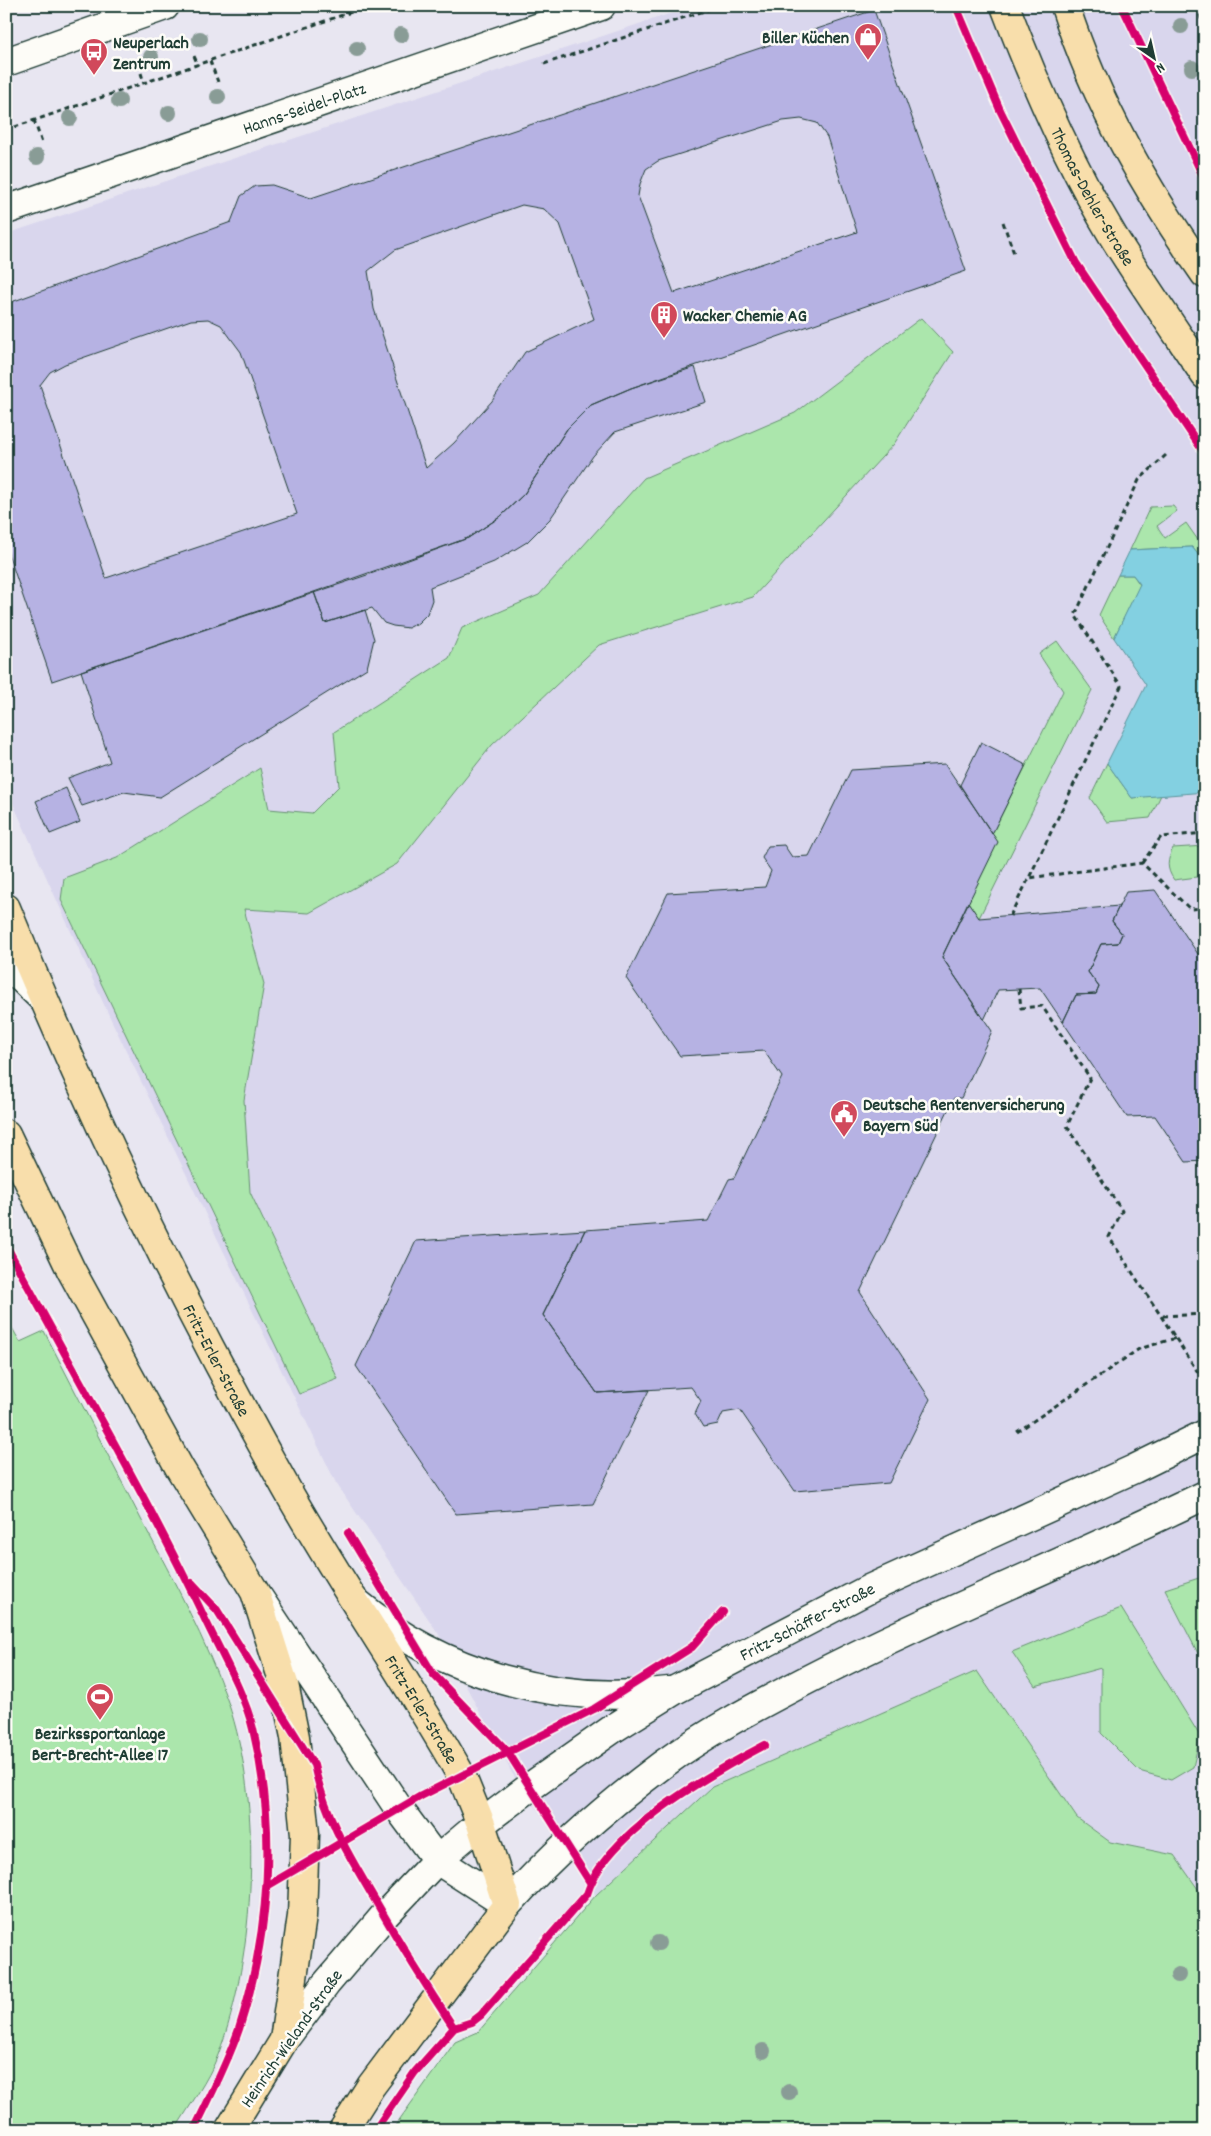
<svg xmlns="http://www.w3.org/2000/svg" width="1211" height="2136" viewBox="0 0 1211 2136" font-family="Dekko,sans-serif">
	<rect width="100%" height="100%" fill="#e8e6f1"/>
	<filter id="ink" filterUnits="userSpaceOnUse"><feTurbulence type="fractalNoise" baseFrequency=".02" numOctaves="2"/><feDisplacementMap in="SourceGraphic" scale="10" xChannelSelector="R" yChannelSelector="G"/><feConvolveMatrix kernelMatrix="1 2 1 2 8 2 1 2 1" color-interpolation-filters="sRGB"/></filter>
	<g filter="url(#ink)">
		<path fill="#d9d6ed" d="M693,6H1205V1899L1174,1855L1110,1842L1077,1818L977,1671L712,1787L596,1895L512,1773L438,1633L336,1483L106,1009L6,788V234Z"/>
		<path fill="#abe6ac" stroke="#659270" d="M921,318L953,352L894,444L753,597L599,645L492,745L397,864L309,913L244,909L264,984L244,1100L250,1192L338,1379L299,1394L61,900L64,878L117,858L260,768L269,809L312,813L339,786L334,732L449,658L462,628L539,595L644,478L795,413Z
			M1173,506L1177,511L1157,526L1165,538L1186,523L1205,550V563L1192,547L1130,550L1150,507Z
			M1118,575H1133L1140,585L1114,638L1099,615Z
			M1057,641L1092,690L979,918L968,902L992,834L1063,691L1039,654Z
			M1107,763L1132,798L1161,795L1150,818L1107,822L1090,798Z
			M1205,846V876L1174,880C1166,868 1167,861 1173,848Z
			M6,1317L20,1342L44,1331C77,1395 110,1459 143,1523C174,1581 206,1640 228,1702C263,1803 256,1955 218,2055C208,2081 189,2106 175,2130H6Z
			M1205,1576V1667L1165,1589Z
			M1121,1608L1200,1736L1193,1767L1171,1780L1139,1771L1101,1733V1668L1035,1686L1012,1652Z
			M977,1671L1077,1818L1110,1842L1174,1855L1205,1899V2130H392L455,2042L478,2032L596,1895L712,1787Z"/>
		<path fill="#83d0e1" stroke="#5b959c" d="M1192,547L1205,563V792L1132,798L1107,763L1146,685L1114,638L1140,584L1133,575H1118L1130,550Z"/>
		<path fill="#b6b2e3" stroke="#1f3d34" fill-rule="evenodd" d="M874,10L966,271L631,388L591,405L567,429L524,494L500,517L468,538L373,573L52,681L6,547V304L231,222L241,196L255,186L272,185L311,198ZM801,119L817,123L827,137L857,232L674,293L638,196L640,184L646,169L658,161L783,121ZM522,205L544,209L560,224L594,319L525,352L492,401L454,443L426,468L374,309L368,271L395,250ZM208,319L221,325L241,352L297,514L106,578L40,385L50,372L65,364L191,320Z
			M695,367L706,402L615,432L593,456L550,519L527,542L494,562L430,587L432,600L427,614L418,623L408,628L393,626L384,623L372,608L325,623L314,592L468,538L500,517L524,494L567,429L591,405L631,388Z
			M314,592L325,623L365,610L374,639L367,668L160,797L124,792L82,806L68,778L110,762L81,671Z
			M981,742L1026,765L992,834L960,785Z
			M945,764L998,842L942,957L992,1031L961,1098H954L860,1292L930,1399L889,1483L795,1491L740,1410L723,1413L718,1424L703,1427L695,1414L701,1401L691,1387L597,1393L543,1315L585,1230L708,1221L729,1179L734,1178L782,1077L764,1051L680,1056L626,978L668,893L765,887L771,871L762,858L768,846L784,845L792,857L809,856L851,770Z
			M66,788L80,822L50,834L36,801Z
			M1155,890L1198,954L1205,953V1161L1186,1162L1155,1116L1127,1117L1063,1022L1076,995L1096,994L1099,987L1088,972L1101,944L1118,943L1122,934L1112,921L1126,892Z
			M968,902L979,918L1119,906L1112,921L1122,934L1118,943L1101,944L1088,972L1099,987L1096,994L1076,995L1063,1022L1040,988L998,990L984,1020L942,957Z
			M585,1230L543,1315L597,1393L649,1390L593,1504L456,1514L356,1366L416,1241Z"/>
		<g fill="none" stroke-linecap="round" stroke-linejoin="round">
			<defs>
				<g id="minor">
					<path d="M6,62L165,6"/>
					<path id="s1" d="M6,210L601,6"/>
					<path d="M6,972L19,976L44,1000"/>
					<path d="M259,1598L399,1809L437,1860L507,1905C553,1853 606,1807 662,1765C706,1733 755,1707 803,1682C934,1614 1072,1560 1205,1495"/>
					<path d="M356,1602C442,1674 557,1706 669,1691"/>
					<path id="s2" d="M284,2040L326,1984L384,1916L437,1860L469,1833L530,1787L614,1728L675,1690L871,1588L1134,1469L1205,1434"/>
				</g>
				<g id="major">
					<path id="s3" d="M1005,6C1035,85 1069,163 1113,236C1142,283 1174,329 1205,375"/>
					<path d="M1065,6C1096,103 1147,191 1205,274"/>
					<path id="s4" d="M6,908C85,1103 177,1293 280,1477C336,1579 405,1675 462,1777L481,1824L507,1905L371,2086L343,2130"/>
					<path d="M6,1134L71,1270L179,1467L255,1592L284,1684L295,1737L305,1834L302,1916L284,2040L229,2130"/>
				</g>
			</defs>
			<use href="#minor" stroke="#1f3d34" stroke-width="31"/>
			<use href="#major" stroke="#1f3d34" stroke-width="31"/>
			<path stroke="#1f3d34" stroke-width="3" stroke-dasharray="5 4" stroke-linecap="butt" d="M415,6L417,12
				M1197,6L1205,32
				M194,56L198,65
				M210,61L218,82
				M544,64L719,6
				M141,73L144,83
				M34,120L42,143
				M6,130L369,6
				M1193,158L1205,150
				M1003,222L1015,256
				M1166,455L1139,480L1075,615L1121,686L1029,878L1142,863L1190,909L1205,908
				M1142,863L1161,837L1205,833
				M1010,916L1029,878
				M1019,989L1021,1008L1042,1006L1090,1078L1067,1126L1122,1211L1109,1237L1205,1383
				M1163,1316L1205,1314
				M1017,1432L1139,1349L1176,1338"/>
			<use href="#minor" stroke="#fdfcf7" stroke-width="28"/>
			<use href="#major" stroke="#f8deab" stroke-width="28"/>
			<defs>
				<path id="cycleway" d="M956,6L1000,110L1076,263L1205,454
					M1122,6L1205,180
					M6,1245C71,1368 143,1489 203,1615C218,1648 245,1694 253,1729C277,1828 270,1932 239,2029C227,2064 210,2097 194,2130
					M348,1533L433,1674L508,1752L590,1882
					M192,1583L217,1610L314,1765C326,1819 348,1854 375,1900C400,1944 426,1986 454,2028
					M267,1886L421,1796L594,1709L692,1647L723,1612
					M375,2130L415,2072L454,2028L472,2022L481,2015L587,1894C605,1833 710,1774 765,1745"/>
			</defs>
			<use href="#cycleway" stroke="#fdfcf7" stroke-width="11"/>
			<use href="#cycleway" stroke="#d6006c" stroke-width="8"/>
		</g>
		<g fill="#899c96">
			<circle cx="1181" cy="26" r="8"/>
			<circle cx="401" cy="35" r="8"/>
			<circle cx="200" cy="39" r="8"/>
			<circle cx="357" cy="49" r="8"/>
			<circle cx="151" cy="57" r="8"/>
			<circle cx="1192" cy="68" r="8"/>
			<circle cx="218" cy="97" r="8"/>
			<circle cx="119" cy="101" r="8"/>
			<circle cx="169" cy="113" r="8"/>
			<circle cx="70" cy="118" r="8"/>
			<circle cx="37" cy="157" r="8"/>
			<circle cx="658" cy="1943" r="8"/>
			<circle cx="1178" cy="1975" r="8"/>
			<circle cx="763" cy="2051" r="8"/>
			<circle cx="789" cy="2092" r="8"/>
		</g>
	</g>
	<defs>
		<symbol id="shop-pin" viewBox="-11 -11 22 30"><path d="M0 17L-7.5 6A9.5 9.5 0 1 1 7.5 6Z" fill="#d1495b" stroke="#fdfcf7"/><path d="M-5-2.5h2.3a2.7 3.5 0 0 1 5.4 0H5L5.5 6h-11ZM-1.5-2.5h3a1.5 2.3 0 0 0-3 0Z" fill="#fff"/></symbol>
		<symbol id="bus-pin" viewBox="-11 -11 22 30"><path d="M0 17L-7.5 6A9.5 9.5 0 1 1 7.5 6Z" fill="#d1495b" stroke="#fdfcf7"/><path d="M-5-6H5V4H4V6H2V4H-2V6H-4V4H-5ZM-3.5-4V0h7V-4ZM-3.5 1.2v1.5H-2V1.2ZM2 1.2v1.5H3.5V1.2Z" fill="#fff"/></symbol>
		<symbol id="building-pin" viewBox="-11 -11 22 30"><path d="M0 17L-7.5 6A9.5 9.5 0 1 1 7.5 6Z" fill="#d1495b" stroke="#fdfcf7"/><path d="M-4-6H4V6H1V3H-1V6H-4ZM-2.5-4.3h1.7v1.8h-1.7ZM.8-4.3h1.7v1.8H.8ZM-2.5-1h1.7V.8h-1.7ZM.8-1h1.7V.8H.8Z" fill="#fff"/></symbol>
		<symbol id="civic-pin" viewBox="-11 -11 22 30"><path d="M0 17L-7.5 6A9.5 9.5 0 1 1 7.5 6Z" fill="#d1495b" stroke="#fdfcf7"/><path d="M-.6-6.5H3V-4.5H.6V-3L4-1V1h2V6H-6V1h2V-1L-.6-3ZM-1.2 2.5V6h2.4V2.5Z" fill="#fff"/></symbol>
		<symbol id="stadium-pin" viewBox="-11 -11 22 30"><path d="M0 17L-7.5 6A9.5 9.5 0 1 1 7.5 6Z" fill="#d1495b" stroke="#fdfcf7"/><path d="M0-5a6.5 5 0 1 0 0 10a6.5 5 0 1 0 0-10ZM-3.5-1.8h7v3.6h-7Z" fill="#fff"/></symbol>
	</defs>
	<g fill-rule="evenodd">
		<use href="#shop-pin" x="852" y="21" width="32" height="43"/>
		<use href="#bus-pin" x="78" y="36" width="32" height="43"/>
		<use href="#building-pin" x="648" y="299" width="32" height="43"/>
		<use href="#civic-pin" x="828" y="1098" width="32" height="43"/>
		<use href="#stadium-pin" x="84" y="1681" width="32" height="43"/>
	</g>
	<g text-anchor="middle" stroke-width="5" stroke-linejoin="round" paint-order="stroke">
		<g font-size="18" font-weight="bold" fill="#1f3d34" stroke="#fdfcf7" text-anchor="start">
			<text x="849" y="43" text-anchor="end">Biller Küchen</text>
			<text x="113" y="48">Neuperlach<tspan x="113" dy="21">Zentrum</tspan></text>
			<text x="683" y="321">Wacker Chemie AG</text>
			<text x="863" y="1110">Deutsche Rentenversicherung<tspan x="863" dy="21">Bayern Süd</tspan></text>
			<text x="100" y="1739" text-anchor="middle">Bezirkssportanlage<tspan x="100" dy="21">Bert-Brecht-Allee 17</tspan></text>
		</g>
		<g font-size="18" fill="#1f3d34" stroke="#fdfcf7">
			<text dy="6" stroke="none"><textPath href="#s1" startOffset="315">Hanns-Seidel-Platz</textPath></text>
			<text dy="6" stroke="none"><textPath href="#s3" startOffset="210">Thomas-Dehler-Straße</textPath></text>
			<text dy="6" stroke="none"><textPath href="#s4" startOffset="499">Fritz-Erler-Straße</textPath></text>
			<text dy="6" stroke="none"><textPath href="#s2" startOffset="678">Fritz-Schäffer-Straße</textPath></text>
			<text dy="6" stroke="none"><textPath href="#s4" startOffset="904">Fritz-Erler-Straße</textPath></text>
			<text transform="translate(291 2038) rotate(-55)" y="6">Heinrich-Wieland-Straße</text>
		</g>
	</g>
	<rect width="1211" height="2136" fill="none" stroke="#fdfcf7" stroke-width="25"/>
	<rect x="12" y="12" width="1186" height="2111" fill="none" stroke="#1f3d34" stroke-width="2" filter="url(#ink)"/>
	<g transform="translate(1154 58) rotate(146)" stroke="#fdfcf7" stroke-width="4" paint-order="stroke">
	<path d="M0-4L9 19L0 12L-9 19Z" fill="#1f3d34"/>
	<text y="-8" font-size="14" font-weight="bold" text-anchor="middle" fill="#1f3d34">N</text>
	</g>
</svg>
